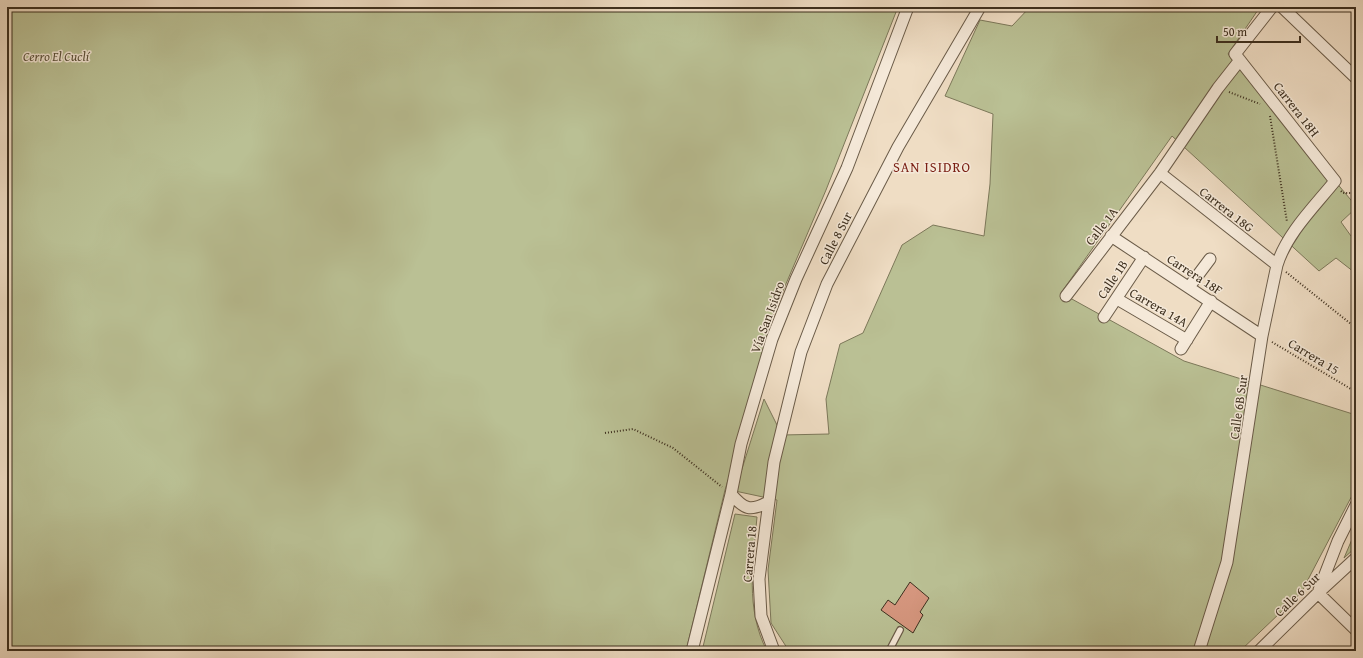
<svg xmlns="http://www.w3.org/2000/svg" width="1363" height="658" viewBox="0 0 1363 658" font-family="'Gentium Book Plus',serif">
	<rect width="100%" height="100%" fill="#efddc4"/>
	<filter id="stains"><feTurbulence type="fractalNoise" baseFrequency=".005" numOctaves="4"/><feColorMatrix values="0 0 0 0 .2 0 0 0 0 .09 0 0 0 0 .02 0 0 0 .5 -.17"/></filter>
	<radialGradient id="worn" r=".72"><stop offset=".6" stop-color="#630" stop-opacity="0"/><stop offset="1" stop-color="#630" stop-opacity=".3"/></radialGradient>
	<path fill="#bac094" stroke="#7c785a" d="M7,7H898L826,190L771,319L757,385L725,490L686,651H7Z
		M1030,7H1260L1228,54L1356,206V208L1341,222L1351,236L1356,233V270L1354,272L1336,258L1319,271L1172,136L1061,293L1184,361L1356,415V488L1301,593L1240,651H789L771,623L768,570L777,500L735,491L764,399L782,435L829,434L826,399L840,344L863,333L902,245L933,225L984,236L990,184L993,114L945,96L980,20L1012,26Z
		M735,514L757,517C753,562 745,609 767,651H702Z
		M1356,530V547L1344,558Z"/>
	<path fill="#d5967e" stroke="#3e301f" d="M910,582L929,598L920,612L923,615L913,633L881,610L888,600L895,605Z"/>
	<g fill="none" stroke-linecap="round" stroke-linejoin="round">
		<defs>
			<path id="lane" d="M889,651L900,630"/>
			<path id="street" d="M1282,7L1356,78
				M1355,7L1356,8
				M1160,173L1277,265
				M1111,236L1262,336
				M1189,287L1210,259
				M1066,296L1160,173L1218,88L1240,60
				M1117,299L1187,340
				M1104,317L1144,257
				M1181,349L1211,301
				M731,494C744,509 750,512 768,502
				M1319,590L1338,541L1356,505
				M1318,593L1356,630
				M692,651L731,494L741,444L772,339L796,279L847,168L908,7
				M774,651L761,616L759,579L774,462L801,352L827,284L898,147L980,7
				M1199,651L1227,562L1262,336L1277,265C1287,233 1314,207 1335,181L1235,54L1272,7
				M1259,651L1318,593L1356,558"/>
		</defs>
		<use href="#lane" stroke="#6a5b48" stroke-width="8"/>
		<use href="#street" stroke="#6a5b48" stroke-width="13"/>
		<path stroke="#3e301f" stroke-width="2" stroke-dasharray="1 2" stroke-linecap="butt" d="M1229,92L1260,104
			M1270,116L1287,222
			M1341,191L1343,193H1356
			M1286,272L1356,328
			M1272,342L1356,392
			M605,433L633,429L673,448L722,487"/>
		<use href="#lane" stroke="#f5e9d9" stroke-width="5.5"/>
		<use href="#street" stroke="#f5e9d9" stroke-width="11"/>
	</g>
	<g text-anchor="middle" stroke-width="3" stroke-linejoin="round" paint-order="stroke">
		<g font-size="13" font-style="italic" fill="#574d36" stroke="#f5e9d9">
			<text x="56" y="61">Cerro El Cuclí</text>
		</g>
		<g font-size="13" fill="#3e301f" stroke="#f5e9d9">
			<text transform="translate(1297 109) rotate(52)" y="5">Carrera 18H</text>
			<text transform="translate(1227 209) rotate(38)" y="5">Carrera 18G</text>
			<text transform="translate(1101 226) rotate(-52)" y="5">Calle 1A</text>
			<text transform="translate(835 238) rotate(-63)" y="5">Calle 8 Sur</text>
			<text transform="translate(1195 274) rotate(33)" y="5">Carrera 18F</text>
			<text transform="translate(1112 279) rotate(-56)" y="5">Calle 1B</text>
			<text transform="translate(1159 307) rotate(30)" y="5">Carrera 14A</text>
			<text transform="translate(767 317) rotate(-70)" y="5">Vía San Isidro</text>
			<text transform="translate(1314 356) rotate(31)" y="5">Carrera 15</text>
			<text transform="translate(1238 407) rotate(-82)" y="5">Calle 6B Sur</text>
			<text transform="translate(749 554) rotate(-85)" y="5">Carrera 18</text>
			<text transform="translate(1297 594) rotate(-44)" y="5">Calle 6 Sur</text>
		</g>
		<g font-size="14" letter-spacing="1" fill="#7a1f14" stroke="#f5e9d9">
			<text x="932" y="172">SAN ISIDRO</text>
		</g>
	</g>
	<rect width="1363" height="658" fill="none" stroke="#efddc4" stroke-width="24"/>
	<rect x="8" y="8" width="1347" height="642" fill="none" stroke="#3e301f" stroke-width="2"/>
	<rect x="12" y="12" width="1339" height="634" fill="none" stroke="#3e301f"/>
	<path d="M1217 36v6h83v-6" fill="none" stroke="#3e301f" stroke-width="2"/>
	<text x="1223" y="36" font-size="12" fill="#3e301f" stroke="#f5e9d9" stroke-width="3" paint-order="stroke">50 m</text>
	<rect width="100%" height="100%" filter="url(#stains)"/>
	<rect width="100%" height="100%" fill="url(#worn)"/>
</svg>
